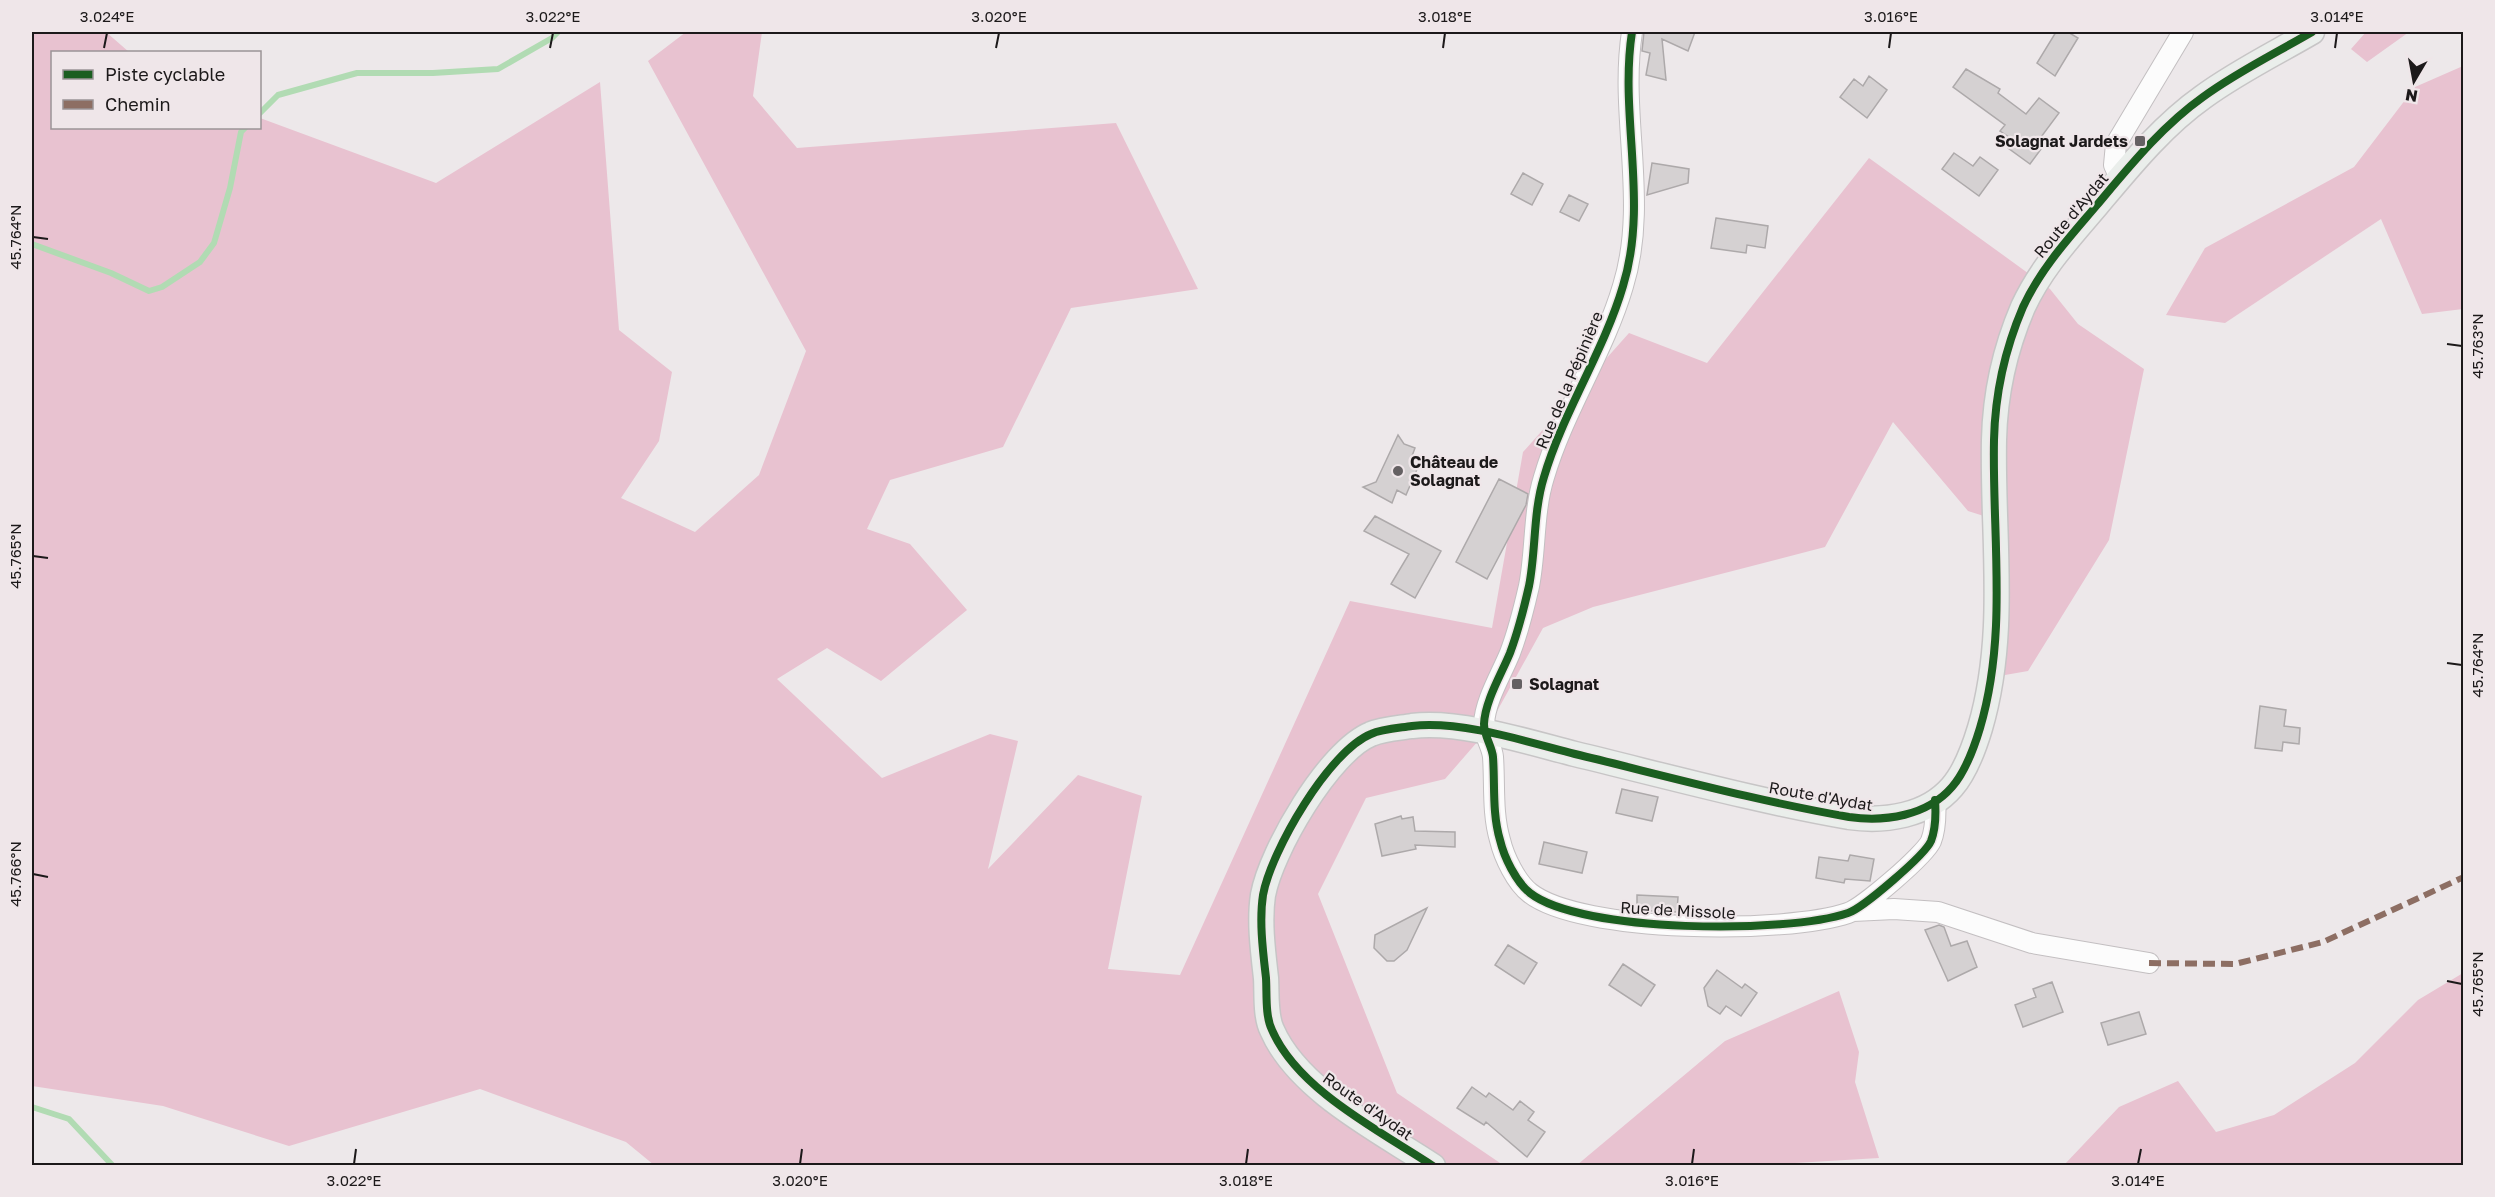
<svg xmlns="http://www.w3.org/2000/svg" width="2495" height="1197" viewBox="0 0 2495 1197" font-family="'Golos Text',sans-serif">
	<rect width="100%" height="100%" fill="#ede8ea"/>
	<path fill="#e8c2d0" d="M32,32H106L129,52H52V128H260V118L436,183L600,82L619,330L672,372L659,441L621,498L695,532L759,475L806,351L648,61L686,32H762L753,96L797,148L1116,123L1198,289L1071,308L1003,447L890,480L867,529L910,544L967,610L881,681L827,648L777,679L882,778L990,734L1018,741L988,869L1078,775L1142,796L1108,969L1180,975L1350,601L1492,628L1523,452L1629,333L1707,363L1869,158L2050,289L2078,324L2144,369L2109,540L2028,671L2005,675L2006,523L1968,511L1893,422L1825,547L1593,607L1543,628L1485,733L1445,779L1366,798L1318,894L1397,1093L1503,1165H654L626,1142L480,1089L289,1146L163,1106L32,1086Z
		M2366,32H2409L2367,62L2351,49Z
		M2463,66V309L2422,314L2381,219L2225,323L2166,315L2205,248L2354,167L2415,87Z
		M2463,973V1165H2064L2119,1107L2178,1081L2216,1132L2274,1115L2355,1063L2418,1000Z
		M1839,991L1859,1052L1855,1082L1879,1158L1746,1166L1577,1165L1725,1041Z"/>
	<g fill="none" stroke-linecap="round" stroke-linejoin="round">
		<path stroke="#b1dbb3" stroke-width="6" d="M260,113L278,95L357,73H433L498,69L552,38L558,32
			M32,244L111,273L149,291L162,287L200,262L214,243L230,188L241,132L245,128
			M32,1107L69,1119L113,1166
			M2461,1166L2464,1165"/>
	</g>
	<path fill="#d5d1d2" stroke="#ada9aa" stroke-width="1.5" d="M1644,32H1695L1688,51L1662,39L1666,80L1646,75L1650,53L1642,51Z
		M2056,32H2068L2078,38L2055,76L2037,63Z
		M1966,69L2000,89L1998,93L2026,114L2039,98L2059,113L2041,137L2047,141L2030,164L2008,148L2013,140L2000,131L2005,125L1953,87Z
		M1869,76L1887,90L1867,118L1840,97L1854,79L1863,86Z
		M1954,153L1973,166L1980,157L1998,170L1979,196L1942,169Z
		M1652,163L1689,169L1688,183L1647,195Z
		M1523,173L1543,184L1532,205L1511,194Z
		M1569,195L1588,204L1579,221L1560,212Z
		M1716,218L1768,226L1765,248L1747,245L1746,253L1711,248Z
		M1398,435L1404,444L1415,448L1412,456L1421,460L1406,495L1397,490L1392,503L1363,487L1376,482Z
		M1499,479L1528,494L1526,505L1487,579L1456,562Z
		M1375,516L1441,551L1415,598L1391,584L1409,554L1364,531Z
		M2260,706L2286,710L2284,726L2300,728L2299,744L2283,742L2282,751L2255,748Z
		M1622,789L1658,797L1652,821L1616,813Z
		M1401,816L1402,819L1413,817L1415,831L1455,832V847L1415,845L1416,849L1382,856L1375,824Z
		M1544,842L1587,852L1582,873L1539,864Z
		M1850,855L1874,859L1870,881L1845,879L1844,883L1816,878L1819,857L1848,861Z
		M1637,895L1678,897L1677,912L1637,910Z
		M1427,908L1407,950L1394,961H1387L1374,948L1375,935Z
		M1939,925L1944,927L1951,946L1967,941L1977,967L1948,981L1925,930Z
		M1508,945L1537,963L1524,984L1495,965Z
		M1623,964L1655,985L1641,1006L1609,985Z
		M1717,970L1742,988L1745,984L1757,993L1741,1016L1726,1006L1720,1014L1708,1006L1704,988Z
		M2052,982L2063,1012L2023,1027L2015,1005L2036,997L2033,989Z
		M2139,1012L2146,1034L2108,1045L2101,1023Z
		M1472,1087L1486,1097L1489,1093L1513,1110L1520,1101L1534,1112L1528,1120L1545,1132L1527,1157L1486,1122L1484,1125L1457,1108Z"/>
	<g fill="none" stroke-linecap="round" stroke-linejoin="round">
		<defs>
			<path id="minor" d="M1632,32C1619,116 1649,202 1623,286C1604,351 1563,412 1544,477C1533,512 1536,551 1529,586C1524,608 1518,632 1510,653C1501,675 1485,701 1484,724C1484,736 1492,746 1493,757C1495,784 1492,813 1500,840C1504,857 1516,882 1530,893C1581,933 1787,934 1848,913C1863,908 1925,855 1931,841C1936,828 1936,814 1935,800
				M2120,178L2114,165L2116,144L2183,32
				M1853,911L1894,909L1938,912L2032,943L2149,963"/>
			<path id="major" d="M1433,1166C1380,1131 1298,1090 1272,1030C1265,1016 1267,993 1266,978C1263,952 1259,921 1263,895C1271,851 1329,751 1371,734C1382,729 1399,728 1412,726C1460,720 1528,742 1575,754C1666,776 1757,801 1849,817C1885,822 1927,816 1952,787C1966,771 1974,748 1980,728C2008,633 1992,537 1994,440C1995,395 2005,349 2023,307C2041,268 2069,238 2097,205C2129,167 2162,126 2203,97C2237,72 2276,53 2312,32"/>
		</defs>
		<use href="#minor" stroke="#c3bfc1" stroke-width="22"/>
		<use href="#major" stroke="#c7c5c6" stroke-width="27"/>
		<use href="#minor" stroke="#fcfcfc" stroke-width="20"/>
		<use href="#major" stroke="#eaeeeb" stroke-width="24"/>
		<path stroke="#8d6e63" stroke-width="6" stroke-dasharray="12 6" stroke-linecap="butt" d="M2149,963L2235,964L2323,942L2464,877"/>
		<defs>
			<path id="cycleway" d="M1632,32C1619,116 1649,202 1623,286C1604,351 1563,412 1544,477C1533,512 1536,551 1529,586C1524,608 1518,632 1510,653C1501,675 1485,701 1484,724C1484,736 1492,746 1493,757C1495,784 1492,813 1500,840C1504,857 1516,882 1530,893C1581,933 1787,934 1848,913C1863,908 1925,855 1931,841C1936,828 1936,814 1935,800
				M1433,1166C1380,1131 1298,1090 1272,1030C1265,1016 1267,993 1266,978C1263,952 1259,921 1263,895C1271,851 1329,751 1371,734C1382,729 1399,728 1412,726C1460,720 1528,742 1575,754C1666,776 1757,801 1849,817C1885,822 1927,816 1952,787C1966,771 1974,748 1980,728C2008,633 1992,537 1994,440C1995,395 2005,349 2023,307C2041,268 2069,238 2097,205C2129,167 2162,126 2203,97C2237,72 2276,53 2312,32"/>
		</defs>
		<use href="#cycleway" stroke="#efe6e9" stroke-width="11"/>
		<use href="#cycleway" stroke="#1b5e20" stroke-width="8"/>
	</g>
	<path fill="none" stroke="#1c191a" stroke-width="2" d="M104,48L107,33M550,48L553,33M996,48L999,33M1443,48L1445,33M1889,48L1891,33M2335,48L2337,33M33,237L48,239M2447,344L2462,346M33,556L48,558M2447,663L2462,665M33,874L48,877M2447,981L2462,984M354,1164L356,1149M800,1164L802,1149M1246,1164L1248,1149M1692,1164L1694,1149M2138,1164L2141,1149"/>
	<g fill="#656163" stroke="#efe6e9" stroke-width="2">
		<rect x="2134" y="135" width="12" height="12" rx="3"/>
		<circle cx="1398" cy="471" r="6"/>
		<rect x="1511" y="678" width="12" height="12" rx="3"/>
	</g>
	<g text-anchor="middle" stroke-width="4.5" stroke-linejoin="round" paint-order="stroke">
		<g font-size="16" font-weight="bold" fill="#1c191a" stroke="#efe6e9" text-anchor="start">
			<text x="2128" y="147" text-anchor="end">Solagnat Jardets</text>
			<text x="1410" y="468">Château de<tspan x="1410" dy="18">Solagnat</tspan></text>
			<text x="1529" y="690">Solagnat</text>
		</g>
		<g font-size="16" fill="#1c191a" stroke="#efe6e9">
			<text transform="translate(2071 215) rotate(-50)" y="6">Route d'Aydat</text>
			<text transform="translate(1569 380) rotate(-67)" y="6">Rue de la Pépinière</text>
			<text transform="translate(1821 796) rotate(10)" y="6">Route d'Aydat</text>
			<text transform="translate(1678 910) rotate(3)" y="6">Rue de Missole</text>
			<text transform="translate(1368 1106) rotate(35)" y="6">Route d'Aydat</text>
		</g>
	</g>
	<rect width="2495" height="1197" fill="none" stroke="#efe6e9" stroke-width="66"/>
	<rect x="51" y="51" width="210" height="78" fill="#efe6e9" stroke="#9b9496" stroke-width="1.5"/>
	<rect x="63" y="70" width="30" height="9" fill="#1b5e20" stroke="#9b9496" stroke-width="1.5"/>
	<text x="105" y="81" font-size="18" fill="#1c191a">Piste cyclable</text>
	<rect x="63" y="100" width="30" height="9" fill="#8d6e63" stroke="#9b9496" stroke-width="1.5"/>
	<text x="105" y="111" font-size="18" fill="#1c191a">Chemin</text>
	<g transform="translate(2414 81) rotate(190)" stroke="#efe6e9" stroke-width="4.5" paint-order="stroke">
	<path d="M0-4.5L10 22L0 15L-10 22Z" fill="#1c191a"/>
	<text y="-9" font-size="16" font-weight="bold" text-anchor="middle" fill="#1c191a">N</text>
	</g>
	<rect x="33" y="33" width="2429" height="1131" fill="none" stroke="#1c191a" stroke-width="2"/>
	<g font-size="15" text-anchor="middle" fill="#1c191a">
		<text x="107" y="22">3.024°E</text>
		<text x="553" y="22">3.022°E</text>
		<text x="999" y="22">3.020°E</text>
		<text x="1445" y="22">3.018°E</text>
		<text x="1891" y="22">3.016°E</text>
		<text x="2337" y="22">3.014°E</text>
		<text transform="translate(16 237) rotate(-90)" y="5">45.764°N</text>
		<text transform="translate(2478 346) rotate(-90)" y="5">45.763°N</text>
		<text transform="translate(16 556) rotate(-90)" y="5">45.765°N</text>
		<text transform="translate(2478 665) rotate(-90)" y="5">45.764°N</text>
		<text transform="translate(16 874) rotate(-90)" y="5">45.766°N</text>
		<text transform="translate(2478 984) rotate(-90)" y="5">45.765°N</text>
		<text x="354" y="1186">3.022°E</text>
		<text x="800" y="1186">3.020°E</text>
		<text x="1246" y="1186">3.018°E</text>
		<text x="1692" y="1186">3.016°E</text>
		<text x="2138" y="1186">3.014°E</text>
	</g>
</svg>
